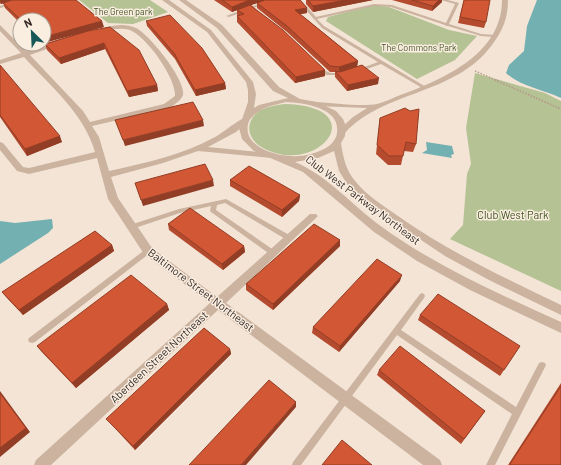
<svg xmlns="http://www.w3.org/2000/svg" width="561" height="465" viewBox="0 0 561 465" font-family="Barlow,sans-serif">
	<rect width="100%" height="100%" fill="#f3e4d5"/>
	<path fill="#b4c294" d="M79,0H150L168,12L133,24L108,23Z
		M374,5L389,7L449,30L477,36L455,60L417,79L326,21L328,17Z
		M475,73L545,93L561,101V291L450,239L463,225L467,174L471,164L466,128Z
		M285,104C374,106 319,178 263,148C246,139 244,120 261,110C269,106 277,105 285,104Z"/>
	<path fill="#72b0b2" d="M537,0H561V98C542,89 522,87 506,73L509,65L524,51L527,26Z
		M426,142L452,146L454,154L451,155L452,158L422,153L427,150Z
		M52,219L53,228L48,233L0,264V221L15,223Z"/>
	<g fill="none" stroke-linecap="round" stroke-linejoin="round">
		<path stroke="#b79d8a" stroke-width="1.5" stroke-dasharray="1.5 1.5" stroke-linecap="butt" d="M475,71L498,81"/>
		<path stroke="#b79d8a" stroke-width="2" stroke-dasharray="1.5 1.5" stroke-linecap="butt" d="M495,80L561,109"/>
		<path fill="#cbb3a0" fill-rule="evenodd" d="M21,0H27L0,8V6Z
			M270,0H275L229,17L226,16Z
			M297,0H301L316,17L374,4L392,5L446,23L455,4L441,0H448L459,3L449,24L481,34L495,35L497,36L495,37L481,36L448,26H446L445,25L391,7L374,6L317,19L324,26L426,87V89H424L381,64L361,71H359V69L378,62L322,28Z
			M319,67C323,68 326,72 331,73C336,73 341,72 345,74L343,75H326L319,69Z
			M226,199L291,236L292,238L291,240H287L225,203L217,205L216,210L275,251L276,253L275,255H271L211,212L210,211L211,206L180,213L132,229L129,227L130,225L179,209Z
			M146,249H150L151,251L150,253L35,342L32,343L29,342L28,340L29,338Z
			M422,293L424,294L425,296L424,298L401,330L516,407L539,363L542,362L545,363L546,365L495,465H486L512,414L397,335L301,465H292L293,462L420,294Z"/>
		<path fill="#cbb3a0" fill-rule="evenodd" d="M502,0H508C508,18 503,30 492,45C454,96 384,90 345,133H342L338,131L353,117L367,108L316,106L312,104L316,102C333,103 361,107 377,104C386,102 396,96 406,93C448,77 502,52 502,0Z
			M0,25L26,51L61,42V44L30,55L83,111L90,122L164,104L175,96C176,78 147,37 130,30C120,27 109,30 99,33L96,31L97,30C109,26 123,22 136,28C149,34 186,80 183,95C181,101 174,104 170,108L92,126L99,137L109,171C145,163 183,155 215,137C223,133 242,116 249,117V121L236,132L208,147L268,153L272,156L271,158L198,151L163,163L111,177L118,198L152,248L217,297L310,214H316L318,216L316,218L226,303L440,460L442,465H423L218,310L51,465H34L36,460L210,303L144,254L108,199L97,158L29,174L17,171L0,150V142L3,143L23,167L29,168L95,152C84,113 50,86 24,57L0,64V60L21,53L0,31Z"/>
		<path fill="#cbb3a0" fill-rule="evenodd" d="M162,0H169L211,30L253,82L256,94L254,108L259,105L288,98L273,91L217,28L179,0H186L222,25L279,87L300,99L317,102L336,111L343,119L346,126L345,136L341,143C343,157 346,171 356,182C367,196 384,206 398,216C449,252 505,278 561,305V315L489,280L445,256L382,214L349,187L339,171L334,151L318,158L295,162C328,176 353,206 382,227C437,267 500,294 561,322V333L470,290L417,261L374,232L303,172L254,151L242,139L239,128L248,102V90L246,82L207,32ZM286,102C305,103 341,108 337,133C336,141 329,147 322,150C313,154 301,157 292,156C274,156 240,145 249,121C252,116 260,110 265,108C272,105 279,104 286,102Z"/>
	</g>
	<path fill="#b44b2e" d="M0,0L104,27L90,30L157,85L158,91L129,97L105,49L61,64L47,50L45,44L77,34L44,20H20V23L5,8L3,3L1,4L0,3Z
		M214,0H300L307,13L300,14L358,61L357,66L378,84L347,91L335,77V72H330L287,32L257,8V3L251,5L325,76L295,83L237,22V16H238H237V10L232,12Z
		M306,0H373L313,12L306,4Z
		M392,0H442V2L432,11Z
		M464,0L486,22L484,28L458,23Z
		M146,21L225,83L226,89L196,96L175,59L147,26Z
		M0,65L62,142L27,156L0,117Z
		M380,118L416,144L413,152L404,151L401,165H388L376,154Z
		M230,180L300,195L299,201L282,217L230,186Z
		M168,224L244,246L245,252L223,270L169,230Z
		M340,240V246L273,310L246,290V284Z
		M112,245L114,251L23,315L7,298L2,292Z
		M400,281L339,352L312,333L313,327Z
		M167,304L169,310L76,388L41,351L37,346Z
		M420,315L520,346L500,376L418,320Z
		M230,349L231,354L135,450L110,423L106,419Z
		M379,370L485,411L461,444L377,375Z
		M561,383V465H508Z"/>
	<path fill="#923d25" d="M0,0H16L1,4Z
		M250,0H266L232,12V7Z
		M346,0H373L313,12V6Z
		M439,0H442V2L432,11L433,6Z
		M307,8V13L295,15V10Z
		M102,21L104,27L44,43V37Z
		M104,43L105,49L61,64L59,58Z
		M358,61L357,67L339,72V67Z
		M325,70V76L295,83L296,77Z
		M379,78L378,84L347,91L348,85Z
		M225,83L226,89L196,96L195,90Z
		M157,85L158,91L129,97L127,91Z
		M203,120L204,126L125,146L123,140Z
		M60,136L62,142L27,156L25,149Z
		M213,180L214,186L143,206L141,200Z
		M300,195L299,201L282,217V210Z
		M340,240V246L273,310V304Z
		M112,245L114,251L23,315L19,310Z
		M244,246L245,252L223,270L222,264Z
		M402,275L400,281L339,352L340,346Z
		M167,304L169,310L76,388L72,383Z
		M230,349L231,354L135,450L133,446Z
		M0,391L30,432L0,457Z
		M296,402V407L246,465H241Z"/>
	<path fill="#d15735" stroke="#923d25" d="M12,0H76L102,21L44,37V20H21L3,3Z
		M222,0H250L232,7Z
		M265,0H300L307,8L295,10L358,61L339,67L330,66L287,26L257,3Z
		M308,0H346L313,6Z
		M412,0H439L433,6Z
		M464,0H490L486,22L460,17Z
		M250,5L283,30L325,70L296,77L237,16L244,14L237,10Z
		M170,15L202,48L225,83L195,90L174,53L146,21Z
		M110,27L139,50L157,85L127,91L104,43L59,58L45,44L88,31Z
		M0,65L60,136L25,149L0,115Z
		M362,65L379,78L348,85L335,71L340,72Z
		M193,102L203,120L123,140L115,120Z
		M405,108L410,111L419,109L416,144L406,142L403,156H389L377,145L380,118Z
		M205,164L213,180L141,200L135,183Z
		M249,166L300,195L282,210L230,180Z
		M190,208L244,246L222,264L168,224Z
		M314,224L340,240L273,304L246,284Z
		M95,231L112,245L19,310L2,292Z
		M377,259L402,275L340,346L313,327Z
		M131,275L167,304L72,383L37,346Z
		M438,294L520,346L504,370L420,315Z
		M204,328L230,349L133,446L106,419Z
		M400,346L485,411L464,439L379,370Z
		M269,380L296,402L241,465H189Z
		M561,386V465H512L510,464Z
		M0,393L26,428L0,448Z
		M342,440L372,465H322Z"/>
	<g text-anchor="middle" stroke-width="3" stroke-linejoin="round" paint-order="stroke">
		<g font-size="9" fill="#445526" stroke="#faeee1">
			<text x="123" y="15">The Green park</text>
			<text x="419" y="51">The Commons Park</text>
		</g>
		<g font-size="11" fill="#342924" stroke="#faeee1">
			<text transform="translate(363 200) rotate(37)" y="4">Club West Parkway Northeast</text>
			<text transform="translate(201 290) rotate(37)" y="4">Baltimore Street Northeast</text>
			<text transform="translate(159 357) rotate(-43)" y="4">Aberdeen Street Northeast</text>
		</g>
		<g font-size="11" fill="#445526" stroke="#faeee1">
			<text x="513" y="219">Club West Park</text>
		</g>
	</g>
	<g transform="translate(32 32) rotate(336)"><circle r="19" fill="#faeee1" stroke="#ab9f95"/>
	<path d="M0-3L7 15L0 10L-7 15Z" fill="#175659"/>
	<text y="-6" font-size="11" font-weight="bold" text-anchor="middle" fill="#342924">N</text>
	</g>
</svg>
